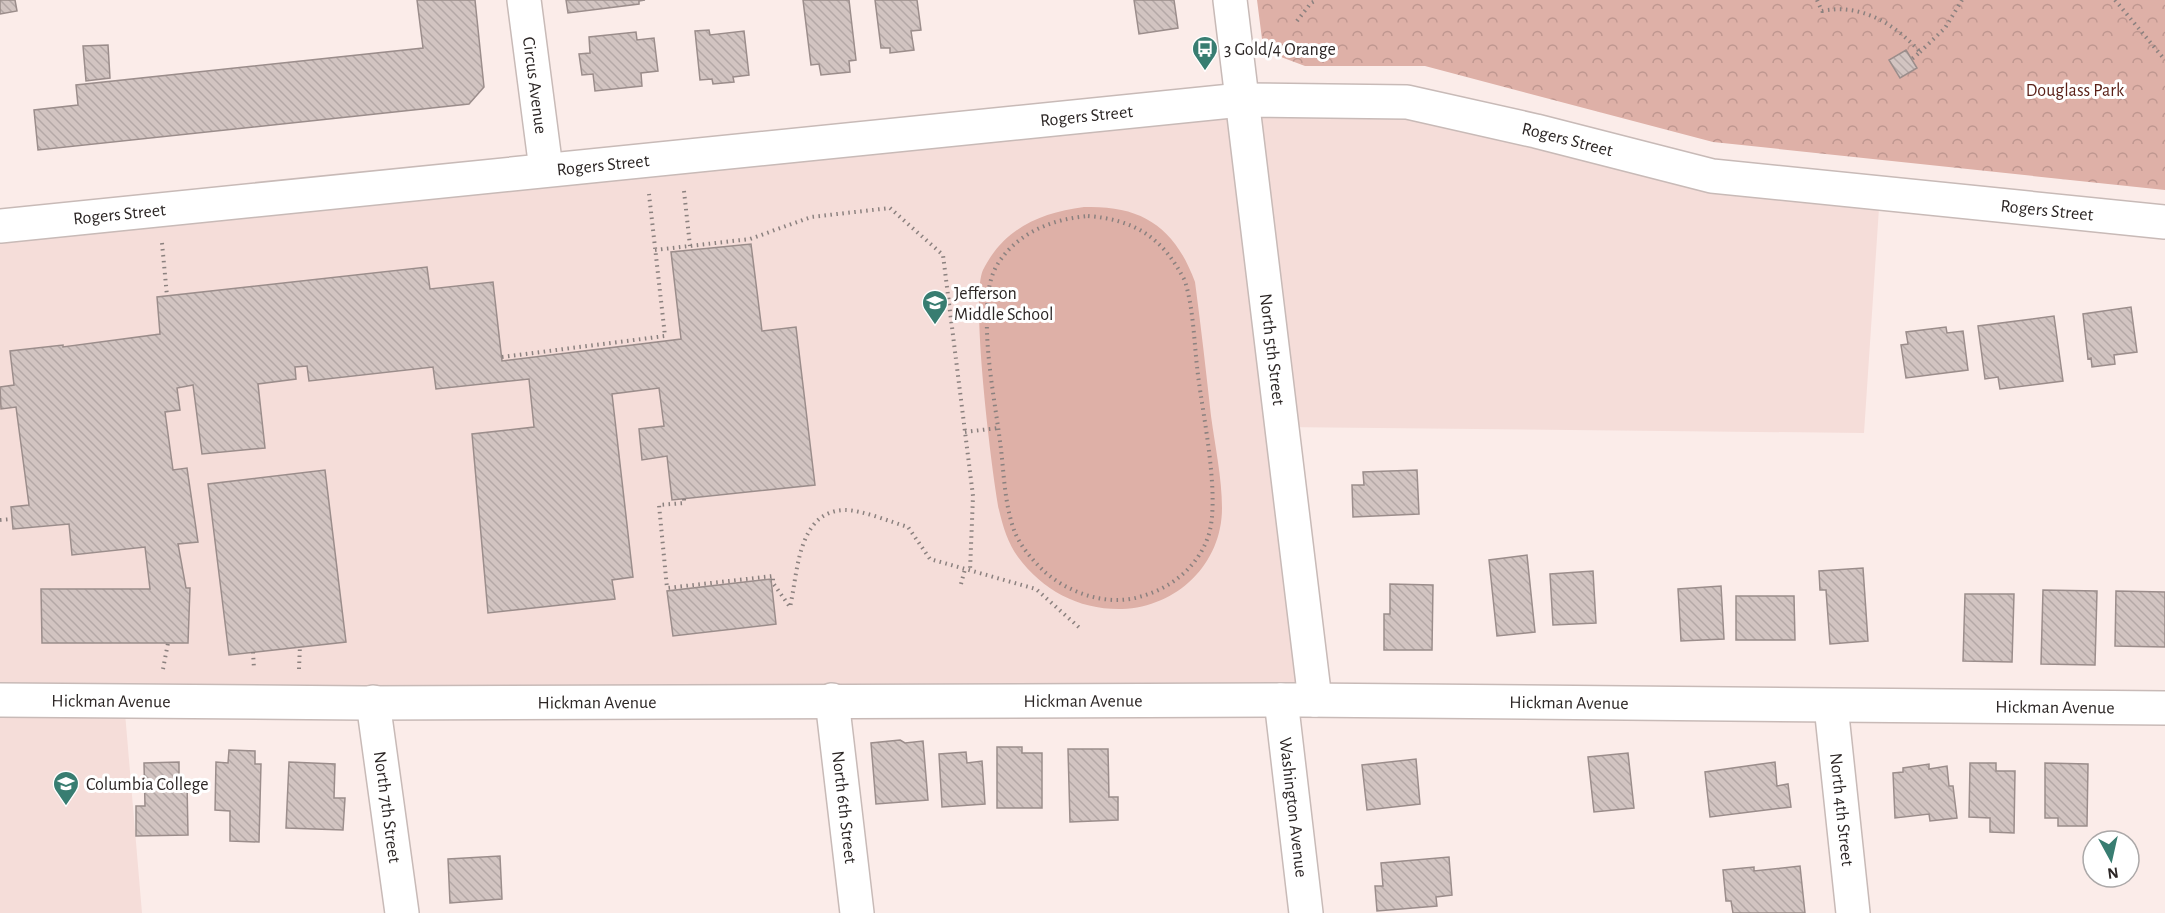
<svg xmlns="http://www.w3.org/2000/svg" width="2165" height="913" viewBox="0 0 2165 913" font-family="'Alegreya Sans',sans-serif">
	<defs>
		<pattern id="park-crowns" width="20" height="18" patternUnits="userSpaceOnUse" patternTransform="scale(1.5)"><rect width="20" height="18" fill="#deb0a7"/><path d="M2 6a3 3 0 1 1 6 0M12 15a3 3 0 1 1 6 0" fill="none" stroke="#bf9790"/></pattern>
		<pattern id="building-back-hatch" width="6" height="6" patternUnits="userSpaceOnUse" patternTransform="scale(1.5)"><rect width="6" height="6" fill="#d2c4c1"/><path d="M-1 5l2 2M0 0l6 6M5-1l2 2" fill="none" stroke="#b4a8a6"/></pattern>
	</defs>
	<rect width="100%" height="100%" fill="#fbece9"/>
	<path fill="#f5ddd9" d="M1407,102L1880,193L1864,433L1280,427L1301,709L124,701L142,913H0V226Z"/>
	<path fill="url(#park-crowns)" d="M1257,0H2165V190L1713,142L1425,66H1305L1273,54L1262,39Z"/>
	<path fill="#deb0a7" d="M1084,207C1143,205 1175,228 1195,282C1201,327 1206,371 1211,416C1215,446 1222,478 1222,508C1222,564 1177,607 1122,609C1080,610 1043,591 1018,557C1008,543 1003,527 999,510C992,474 970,296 983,270C1004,228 1040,213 1084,207Z"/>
	<path fill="url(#building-back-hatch)" stroke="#9b8d8b" stroke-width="1.5" d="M0,0H15L17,11L0,14Z
		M417,0H475L484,87L469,104L38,150L34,110L78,105L76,85L423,48Z
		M566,0H645L639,1V4L568,13Z
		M803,0H849L856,60L849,61L850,72L821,75L819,64L811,65Z
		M875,0H917L921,30L911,31L914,50L890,53V48H881Z
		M1134,0H1174L1178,28L1139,34Z
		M709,30L710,35L744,31L749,75L733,77L734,82L713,84L712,79L700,80L695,31Z
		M636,32L637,40L654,38L658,71L641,73L642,86L595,91L593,74L582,75L579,54L590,53L589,37Z
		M108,45L110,78L86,81L83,46Z
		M1906,50L1917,68L1900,78L1889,60Z
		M751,244L762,331L796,327L815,485L672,500L667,456L642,460L639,429L664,426L659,388L612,394L633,577L612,580L615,599L488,613L472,434L534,427L529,379L436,389L433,367L309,381L307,366L295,367L296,379L258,384L265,448L202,454L193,385L177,388L180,410L165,412L173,470L187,468L198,542L178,544L186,588H190L188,643H42L41,589H150L145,547L72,555L69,524L13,529L11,507L29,505L16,407L1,409L0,387L14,385L10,351L63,345V347L160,334L157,297L427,267L430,289L493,282L502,361L681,339L671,252Z
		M2131,307L2137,352L2114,355L2115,364L2092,367L2091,358L2088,359L2083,314Z
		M2054,316L2063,381L2000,389L1998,377L1985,379L1978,326Z
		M1946,327L1947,333L1963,331L1968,370L1906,378L1901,345L1908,344L1906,332Z
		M325,470L346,642L229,655L208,484Z
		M1417,470L1419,514L1353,517L1352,485H1364L1363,472Z
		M1527,555L1535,632L1497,636L1489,560Z
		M1863,568L1868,641L1830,644L1826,590H1820L1819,571Z
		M1593,571L1596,623L1553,625L1550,574Z
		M771,579L776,624L673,636L667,591Z
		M1390,584L1433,585L1432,650H1384V614H1390Z
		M1721,586L1724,639L1681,641L1678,589Z
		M2043,590L2097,591L2095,665L2041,664Z
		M2116,591L2165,592V647L2115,646Z
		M1965,594H2014L2012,662L1963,661Z
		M1736,596H1794L1795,640H1736Z
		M900,740L905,743L923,741L928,800L876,804L871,743Z
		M997,747H1022V753H1042V808H997Z
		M1068,749H1108L1109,797H1118V820L1070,822Z
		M229,750L255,751V764H261L259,842L230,841V811L215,810L216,762L228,763Z
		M966,752L967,763L982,761L985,804L942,807L939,754Z
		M1628,753L1634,808L1594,812L1588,757Z
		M1416,759L1420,804L1367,810L1362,765Z
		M179,762V782H187L188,835L136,836V806H145L144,763Z
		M289,762L335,764L334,798H345L343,830L286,828Z
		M1775,762L1777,786L1788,784L1791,807L1710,817L1705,772Z
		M1970,763H1996V771H2015L2014,833L1990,832V818L1969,817Z
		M2045,763L2088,764L2087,826H2058V818H2045Z
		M1929,764V769L1947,766L1949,786H1953L1957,818L1930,821L1929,814L1895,818L1893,773L1903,772V768Z
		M500,856L502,899L450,903L448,859Z
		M1449,857L1452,895L1436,897L1437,906L1377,911L1375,886H1383L1381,863Z
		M1800,866L1805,913H1733L1731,901H1726L1723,870L1754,867V871Z"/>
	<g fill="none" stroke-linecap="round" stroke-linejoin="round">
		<defs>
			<g id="street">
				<path id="s1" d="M524,0L546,169"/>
				<path id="s2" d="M1230,0L1315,700"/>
				<path id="s3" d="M0,700L364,703L1301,700L2165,708"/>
				<path id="s4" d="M832,700L857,913"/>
				<path id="s5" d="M1281,700L1306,913"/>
				<path id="s6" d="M373,702L402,913"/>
				<path id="s7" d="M1831,706L1853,913"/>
			</g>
			<g id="secondary">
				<path id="s8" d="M0,226L1241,100L1407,102L1536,131L1712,176L2165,222"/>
			</g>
		</defs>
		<use href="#street" stroke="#c8bab7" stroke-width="36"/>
		<use href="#secondary" stroke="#c8bab7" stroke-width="36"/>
		<path stroke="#8b817f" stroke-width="4" stroke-dasharray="1.5 4.5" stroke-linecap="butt" d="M1817,0L1822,11C1861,3 1895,24 1920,52L1912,59
			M2115,0L2165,60
			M1297,21L1311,3L1317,0
			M1920,52L1945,28L1962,0
			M684,191L690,246
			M1088,216C1136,220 1163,238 1185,281C1194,311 1194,344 1198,375C1203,416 1221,500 1208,537C1197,568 1170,589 1139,597C1108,606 1071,594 1046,573C1033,561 1020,546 1014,530C1005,505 1004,476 1001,449C995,400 983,346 988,296C989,285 992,272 999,262C1019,232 1053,219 1088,216Z
			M162,243L167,296
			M655,250L750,239L811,217L890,208L943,255L973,496L970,571
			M502,357L665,336L649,194
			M965,432L998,428
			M684,499V503L659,505L667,588L773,576V583L790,607C798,573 797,511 845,510C862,510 891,522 908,527L930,559L1036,589L1082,630
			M0,520L12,519
			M961,584L965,569
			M253,652L254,669
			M163,669L168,643
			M299,669L300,645"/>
		<use href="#street" stroke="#fff" stroke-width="33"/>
		<use href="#secondary" stroke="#fff" stroke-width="33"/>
	</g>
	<defs>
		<symbol id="bus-pin" viewBox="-11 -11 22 30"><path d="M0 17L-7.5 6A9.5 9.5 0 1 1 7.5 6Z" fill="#387d71" stroke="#fff"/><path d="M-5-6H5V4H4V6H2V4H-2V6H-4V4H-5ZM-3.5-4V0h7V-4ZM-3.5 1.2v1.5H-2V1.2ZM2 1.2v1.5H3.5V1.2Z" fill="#fff"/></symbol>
		<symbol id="school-pin" viewBox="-11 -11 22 30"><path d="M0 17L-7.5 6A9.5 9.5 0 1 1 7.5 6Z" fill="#387d71" stroke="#fff"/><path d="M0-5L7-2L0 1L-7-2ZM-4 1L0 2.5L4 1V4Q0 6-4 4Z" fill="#fff"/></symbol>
		<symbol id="university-pin" viewBox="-11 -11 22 30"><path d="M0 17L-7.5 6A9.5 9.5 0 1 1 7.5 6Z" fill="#387d71" stroke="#fff"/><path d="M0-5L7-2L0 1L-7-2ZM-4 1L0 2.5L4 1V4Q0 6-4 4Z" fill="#fff"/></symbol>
	</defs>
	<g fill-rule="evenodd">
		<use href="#bus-pin" x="1190" y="34" width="30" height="40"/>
		<use href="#school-pin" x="920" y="288" width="30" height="40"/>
		<use href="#university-pin" x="51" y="769" width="30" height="40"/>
	</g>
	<g text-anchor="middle" stroke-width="6" stroke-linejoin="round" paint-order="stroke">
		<g font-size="18" fill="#2c2625" stroke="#fff" text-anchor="start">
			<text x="1224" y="55">3 Gold/4 Orange</text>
			<text x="954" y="299">Jefferson<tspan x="954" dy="21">Middle School</tspan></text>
			<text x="86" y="790">Columbia College</text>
		</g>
		<g font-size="18" fill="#2c2625" stroke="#fff">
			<text dy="6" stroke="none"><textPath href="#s1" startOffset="86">Circus Avenue</textPath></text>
			<text dy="6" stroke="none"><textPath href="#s8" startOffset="1092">Rogers Street</textPath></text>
			<text dy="6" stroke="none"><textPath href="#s8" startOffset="1578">Rogers Street</textPath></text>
			<text dy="6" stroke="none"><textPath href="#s8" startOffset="606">Rogers Street</textPath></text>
			<text dy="6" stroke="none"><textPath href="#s8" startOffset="2064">Rogers Street</textPath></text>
			<text dy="6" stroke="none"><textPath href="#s8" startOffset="120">Rogers Street</textPath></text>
			<text dy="6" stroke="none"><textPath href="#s2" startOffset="352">North 5th Street</textPath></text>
			<text dy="6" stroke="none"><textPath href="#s3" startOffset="1083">Hickman Avenue</textPath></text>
			<text dy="6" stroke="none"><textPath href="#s3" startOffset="111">Hickman Avenue</textPath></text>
			<text dy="6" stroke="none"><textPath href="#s3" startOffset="597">Hickman Avenue</textPath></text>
			<text dy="6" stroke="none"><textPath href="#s3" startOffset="1569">Hickman Avenue</textPath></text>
			<text dy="6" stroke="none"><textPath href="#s3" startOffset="2055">Hickman Avenue</textPath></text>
			<text dy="6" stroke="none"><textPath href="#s4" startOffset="108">North 6th Street</textPath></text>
			<text dy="6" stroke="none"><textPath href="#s5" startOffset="108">Washington Avenue</textPath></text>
			<text dy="6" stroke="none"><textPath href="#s6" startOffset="106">North 7th Street</textPath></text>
			<text dy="6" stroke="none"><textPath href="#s7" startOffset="104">North 4th Street</textPath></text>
		</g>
		<g font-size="18" fill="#591f16" stroke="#fff">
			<text x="2075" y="96">Douglass Park</text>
		</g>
	</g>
	<g transform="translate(2111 859) rotate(172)"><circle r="28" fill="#ffffff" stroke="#aba8a8" stroke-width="1.5"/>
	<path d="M0-4.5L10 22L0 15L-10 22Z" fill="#387d71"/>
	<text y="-9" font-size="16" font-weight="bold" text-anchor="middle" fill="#2c2625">N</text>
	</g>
</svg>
